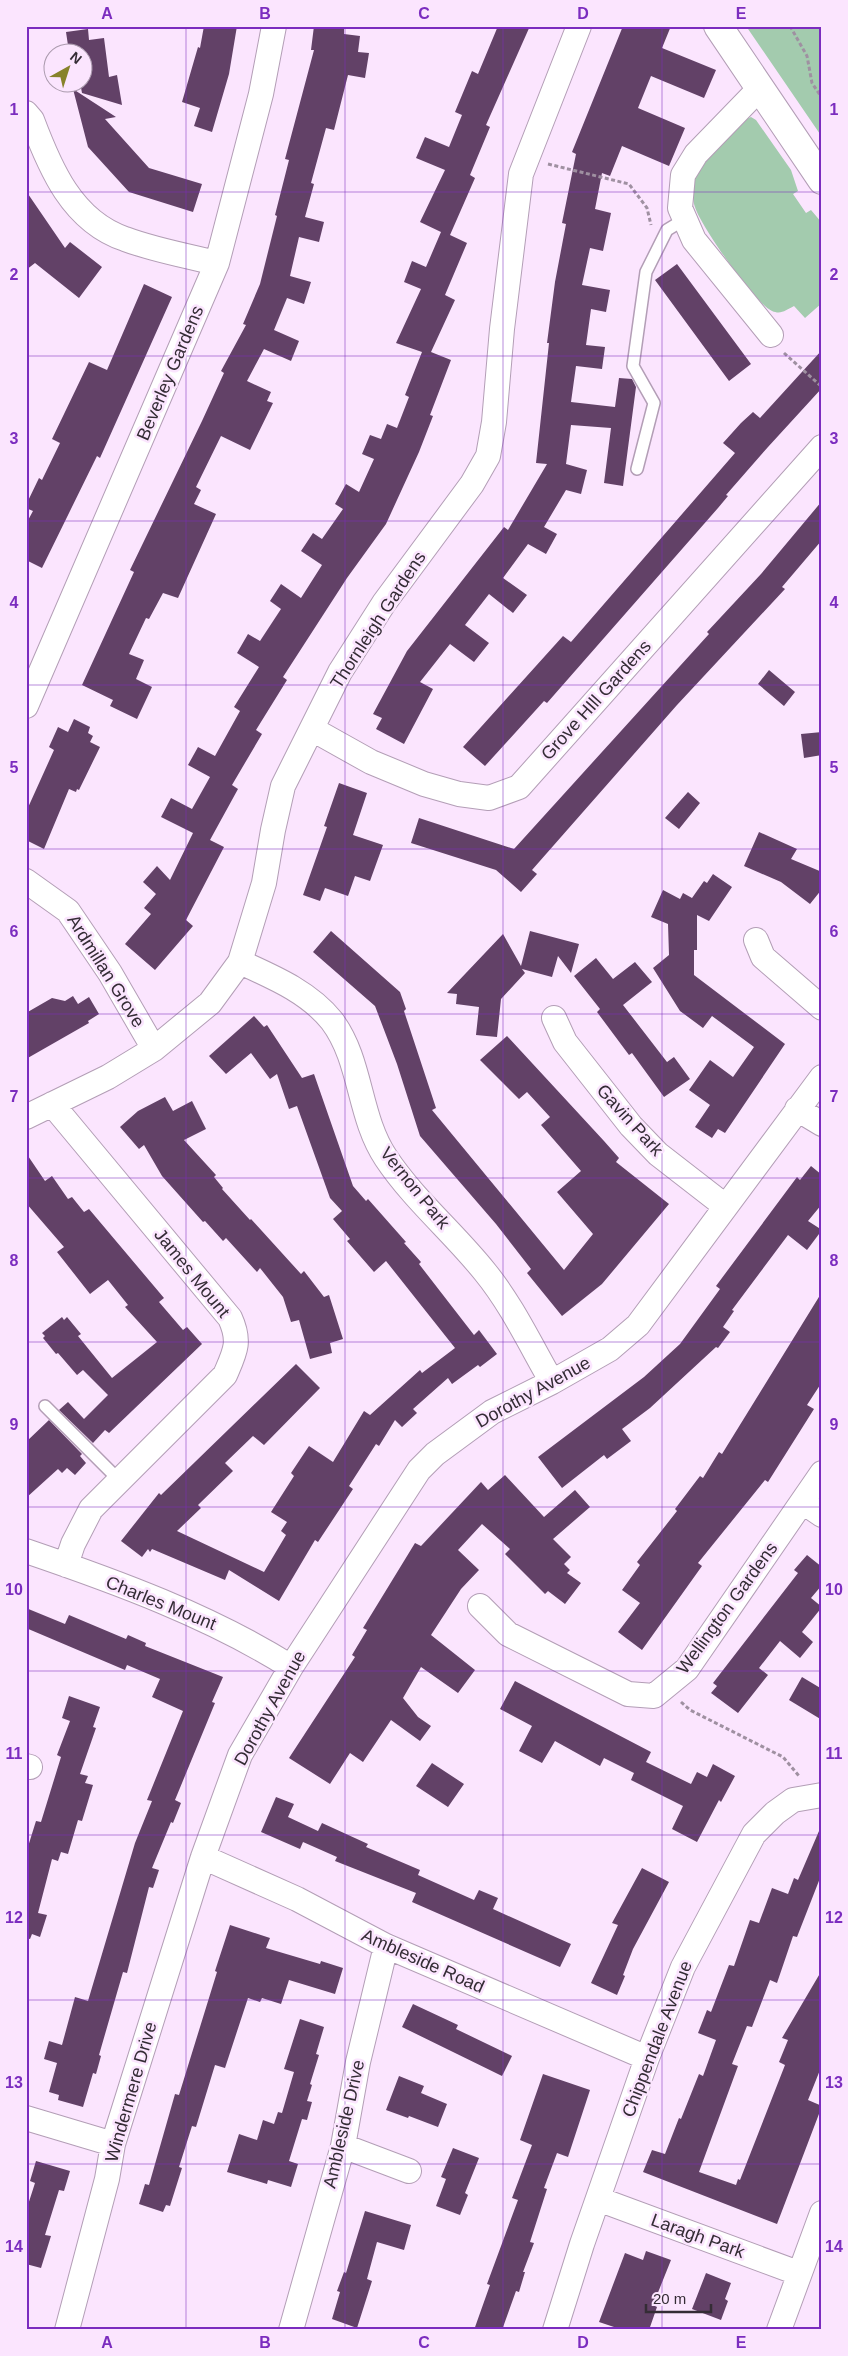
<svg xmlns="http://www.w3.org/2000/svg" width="848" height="2356" viewBox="0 0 848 2356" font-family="Helvetica,sans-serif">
	<rect width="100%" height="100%" fill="#fbe5fe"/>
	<path fill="#a3cbae" d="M746,26H822V137Z
		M751,117L756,120L791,170L798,191L793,194L806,213L811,210L822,223V303L805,318L794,306C786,310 781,315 772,311C756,305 700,225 695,207C692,200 692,176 695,169C700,160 735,129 744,120Z"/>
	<path fill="#624167" d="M204,26H237L229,74L212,132L194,126L200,108L182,102L198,47L200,48Z
		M314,26H344V34L360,36L358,52L369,53L365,78L348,75L334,130L326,128L311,183L314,184L305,217L324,222L319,242L299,237L290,276L311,282L304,304L287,298L274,330L299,341L291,361L264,349L247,381L271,392L267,401L273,403L250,450L221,436L196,487L201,490L194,504L216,514L178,598L163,593L149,619L146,618L129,654L144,660L136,679L152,687L137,719L110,706L113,700L82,685L134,572L130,570L202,421L224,373L221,371L246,325L243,324L260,284L277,216L275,215L289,160L285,159L314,50H311Z
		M498,26H530L486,125L490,127L470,175L475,178L450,235L467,243L445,295L455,300L431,352L451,360L430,415L433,416L419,452L386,524L347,578L283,677L287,680L256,730L262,734L232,785L238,789L210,840L224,847L186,920L193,926L155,970L125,944L151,914L144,908L156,894L143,882L157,866L170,880L193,833L161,817L171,798L192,809L210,777L188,765L198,747L215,756L240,711L234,707L259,667L237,653L248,634L260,641L281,609L270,601L281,584L301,598L322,565L301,551L313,533L322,539L343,509L335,504L346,484L359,492L374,459L362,454L370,435L381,439L387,424L397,428L409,397L405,395L422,352L396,343L421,289L404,282L412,261L426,267L441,232L420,222L445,170L416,158L425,137L449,147L462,115L455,112L472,71L478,74Z
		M623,26H671L662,48L716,70L704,98L651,76L638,108L685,128L669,166L622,146L610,176L602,173L595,209L611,213L603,251L590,248L582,285L610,290L606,312L591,309L586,345L605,347L602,369L576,366L571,402L615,407L619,378L632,379L636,387L623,486L604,483L611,428L571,425L566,464L587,470L581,494L566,490L544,527L557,534L546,554L528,544L503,578L527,595L513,613L489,594L465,625L489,643L474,662L450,644L420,682L433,689L404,744L376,729L382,718L373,714L407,651L504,527L508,530L547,464L536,463L549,343H547L555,282L566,224L562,223L576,154L572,152Z
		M88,29L89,40L104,38L109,77L117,75L122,105L82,93L80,82H82V52H69L66,32Z
		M73,89L116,117L105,119L149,168L202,184L193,212L129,192L88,147Z
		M26,191L65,248L70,242L102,267L79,298L35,263L26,270Z
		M677,264L751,364L729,381L655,280Z
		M144,284L172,297L100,458L97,456L42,568L26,560V524L33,511L26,508V505L39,478L42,480L60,443L52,439L89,362L107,370Z
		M822,350V388L768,447L726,495L728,496L718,508L547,703L544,701L485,766L463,747L563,636L571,642L735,453L723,443L741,423L753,412L760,418Z
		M822,501V540L782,587L785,589L677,705L532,870L537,874L521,892L496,870L411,843L419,818L514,849L709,634L707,632L761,574Z
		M769,670L795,692L784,706L758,684Z
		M74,719L90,727L88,733L93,736L90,742L100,747L79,790L77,789L76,792L69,789L44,849L26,840V812L54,750L49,747L58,727L68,732Z
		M822,732V755L804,758L801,734Z
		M339,783L367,793L353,835L383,845L370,881L355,876L348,896L325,888L320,901L303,895L327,827L324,826Z
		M688,792L700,803L679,829L665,818Z
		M759,832L797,849L791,859L822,872V889L810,904L781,882L744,866Z
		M713,874L732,887L709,921L697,915V950H694V975L785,1044L725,1133L718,1129L712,1138L695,1127L710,1105L689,1090L710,1060L733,1077L754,1047L712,1016L703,1028L680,1011L653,968L669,955L668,924L651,917L663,890L680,899L683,893L692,898L704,881L707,883Z
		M331,931L400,992L406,1009L404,1011L436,1108L432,1110L564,1270L593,1234L557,1192L581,1171L541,1125L550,1117L527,1092L519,1099L480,1060L507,1036L604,1141L619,1158L616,1162L669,1204L602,1284L562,1316L527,1273L531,1269L496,1224L420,1136L397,1064L375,1006L313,952Z
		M530,931L579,944L571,973L558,956L552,977L522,969L525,973L501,999L497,1037L476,1035L479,1007L456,1004L457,994L447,993L503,934L521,966Z
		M596,958L613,979L635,962L652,982L623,1005L667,1062L674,1057L690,1079L664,1097L632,1053L629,1055L597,1012L600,1009L574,976Z
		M73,996L78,1004L89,997L99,1014L88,1021L89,1023L26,1059V1013L52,998L65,1001Z
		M254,1016L264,1027L267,1025L302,1078L314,1074L353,1186L366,1201L368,1199L406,1242L404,1243L421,1262L419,1264L474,1335L479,1330L497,1354L480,1367L478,1365L452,1384L448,1378L413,1409L417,1413L402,1427L395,1420L379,1446L376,1444L349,1486L353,1489L318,1542L315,1540L279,1601L229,1570L225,1580L152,1549L150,1552L148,1549L142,1557L121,1541L159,1493L161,1495L296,1364L320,1388L264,1445L253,1436L225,1463L233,1471L198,1505L201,1508L177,1531L264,1572L286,1535L281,1531L287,1522L271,1512L294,1476L291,1473L309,1446L333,1462L364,1411L370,1415L420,1370L422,1373L455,1348L386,1261L374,1272L347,1241L350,1239L333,1219L342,1211L330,1198L297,1106L289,1109L277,1074L270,1079L251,1053L226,1074L209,1056Z
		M165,1097L173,1111L192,1101L206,1129L184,1140L216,1175L214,1177L223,1188L222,1189L250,1220L251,1219L301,1274L304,1271L324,1297L329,1295L343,1339L330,1343L332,1353L310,1359L299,1320L291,1322L283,1297L260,1268L257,1272L226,1238L223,1241L205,1221L203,1222L162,1176L144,1145L139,1149L120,1127L138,1111Z
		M26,1153L45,1181L52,1176L68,1199L72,1197L84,1212L89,1209L164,1298L159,1302L183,1330L187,1327L202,1344L109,1433L105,1430L93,1443L59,1410L68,1402L84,1419L108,1395L83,1370L77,1375L58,1353L56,1354L43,1338L45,1336L42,1333L62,1317L64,1320L67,1317L81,1334L78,1336L112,1378L157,1342L125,1307L128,1305L108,1280L90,1294L57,1252L64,1247L26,1203Z
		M811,1166L822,1175V1204L808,1221L822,1230L807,1250L788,1235L732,1310L734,1311L723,1327L730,1332L718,1348L716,1347L650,1408L622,1429L631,1441L607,1459L604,1455L562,1488L538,1457L644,1377L680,1344L720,1289L716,1286L797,1177L800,1180Z
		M822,1292V1382L807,1405L814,1409L768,1482L765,1480L698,1563L702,1566L642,1650L618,1632L640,1603L622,1590L640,1565L637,1562L677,1511L675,1509L700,1476L703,1478L719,1452L722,1454Z
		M49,1420L82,1454L80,1456L86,1463L75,1475L67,1468L62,1473L58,1469L26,1498V1442Z
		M505,1475L544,1517L575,1490L590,1507L553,1539L571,1557L564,1564L570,1570L567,1573L581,1583L565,1604L548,1591L545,1594L505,1554L510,1549L482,1524L458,1550L479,1570L461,1589L431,1635L475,1670L458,1693L421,1667L403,1698L418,1717L431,1726L420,1741L391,1720L363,1762L350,1753L330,1784L289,1758L355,1657L352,1655L367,1630L363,1628L415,1543L421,1546L481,1482L488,1490Z
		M807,1555L822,1567V1585L811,1598L822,1607L802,1632L813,1642L800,1658L780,1641L759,1668L768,1675L738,1713L711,1693L717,1686L713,1683L798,1573L794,1570Z
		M26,1608L65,1624L69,1615L126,1639L128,1635L146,1643L145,1646L223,1677L212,1702L215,1703L175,1800L181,1803L173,1823L171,1822L152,1868L159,1870L153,1888L149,1887L127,1973L123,1972L99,2055L101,2056L96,2074L93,2073L83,2107L58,2100L59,2095L49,2092L57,2063L44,2059L49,2041L62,2045L75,1997L88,2001L135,1843L152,1801L147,1800L183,1711L152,1697L160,1679L127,1665L125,1670L26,1628Z
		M802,1677L822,1689V1720L789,1700Z
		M515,1681L651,1752L646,1762L691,1784L697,1772L707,1777L713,1764L735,1776L721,1802L719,1800L697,1842L672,1829L683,1806L631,1780L634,1773L604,1758L600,1766L555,1741L542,1763L519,1751L532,1726L500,1709Z
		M69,1696L100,1707L93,1727L96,1728L80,1774L88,1776L85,1783L93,1785L82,1821L78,1820L68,1854L61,1852L58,1861L52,1859L38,1913L47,1915L40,1937L32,1934L30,1939L26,1938V1853L36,1821L41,1822L61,1757L57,1755L70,1721L62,1718Z
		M432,1763L464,1784L448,1807L416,1786Z
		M276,1797L294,1804L288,1817L318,1831L322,1823L368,1844L366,1847L420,1870L418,1875L474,1900L479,1890L498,1898L493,1909L571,1944L560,1967L412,1902L416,1893L335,1861L337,1857L303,1842L300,1849L261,1832Z
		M822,1824V1873L797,1937L793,1936L777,1983L770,1980L752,2027L747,2026L732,2064L738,2066L699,2172L736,2185L738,2179L740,2180L785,2065L779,2062L788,2040L782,2038L822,1970V2065L808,2100L822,2106L777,2224L643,2172L652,2150L665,2154L679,2118L681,2119L699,2074L703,2076L716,2040L698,2033L707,2010L711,2012L729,1965L734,1966L750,1920L759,1923L772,1888L788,1894L794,1878L798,1880Z
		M642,1868L669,1882L633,1949L623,1975L625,1976L617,1995L591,1983L618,1925L612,1923Z
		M230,1925L270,1938L266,1948L320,1964L321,1961L343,1968L335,1994L289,1980L281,2004L262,1998L260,2002L248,1998L225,2068L215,2065L196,2127L192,2126L179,2167L182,2168L170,2206L166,2205L163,2212L139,2204L145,2184L149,2185L175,2094L179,2095L217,1972L215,1971Z
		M413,2004L458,2025L456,2029L512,2056L502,2076L402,2027Z
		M300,2019L324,2027L316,2054L319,2055L310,2084L312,2085L307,2101L312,2102L307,2120L302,2119L289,2161L298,2164L291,2187L268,2180L267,2184L227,2172L239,2134L257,2140L263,2120L274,2124L278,2112L282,2113L294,2072L284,2069Z
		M543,2074L590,2090L568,2157L557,2153L544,2188L547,2189L530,2242L534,2243L523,2272H525L519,2292L516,2291L502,2330H474L490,2285L487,2284L518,2200L512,2198L532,2145L520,2140Z
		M399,2076L424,2086L421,2093L447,2104L438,2127L409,2116L408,2118L386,2110Z
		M453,2148L479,2158L465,2193L468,2195L460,2215L436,2206L446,2179L441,2177Z
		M36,2161L70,2171L64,2191L59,2190L45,2235L51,2236L41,2268L26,2264V2211L35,2183L30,2181Z
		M365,2211L411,2225L404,2250L377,2242L367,2279L372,2281L357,2328L332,2319L340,2292L337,2291L344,2272L346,2273Z
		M646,2251L671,2260L653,2305L657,2307L649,2330H623L599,2322L625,2253L643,2260Z
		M706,2273L731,2283L725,2299L728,2301L721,2320L692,2309Z"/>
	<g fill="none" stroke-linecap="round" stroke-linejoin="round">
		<defs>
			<path id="service" d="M637,469L654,403L633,366L646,272L667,230L685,219
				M45,1406L120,1481"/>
			<path id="minor" d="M760,88L696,154L683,175L680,208L694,240L771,335
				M26,113L32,120C50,168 72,221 125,239C154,250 187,256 217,263
				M26,706L217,263L261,94L274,26
				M312,729L371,762L424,784L459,794L489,798L519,787L822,447
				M26,881L68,911L110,973L154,1049
				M756,940L763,957L822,1008
				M240,962C273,977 309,992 332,1021C362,1061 358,1116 386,1158C414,1200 454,1233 485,1272C512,1305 531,1346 552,1382
				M554,1018L565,1042L631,1126L658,1154L725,1206
				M52,1104L230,1318C241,1342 235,1352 225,1375L91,1509L73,1544L66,1565
				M797,1109L822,1124
				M26,1117L108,1077L154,1049L210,1003L240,962L264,883L273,830L283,786L340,672L384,603L472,484L488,456L494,422L502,329L521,174L579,26
				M803,1502L822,1515
				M26,1551C117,1582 210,1616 291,1667
				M480,1606L508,1634L628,1694L654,1696L687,1669L822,1473
				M26,1766L30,1767
				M203,1857L297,1899L386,1946L647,2058
				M26,2118L113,2144
				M343,2146L409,2171
				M598,2199L798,2273
				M67,2330L107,2179L113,2144L203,1857L240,1755L291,1667L419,1470L435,1454L492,1412L552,1382L610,1349L638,1325L822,1077
				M291,2330L343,2146L358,2062L386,1946
				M555,2330L582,2244L647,2058L683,1967L754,1834L775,1813L793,1800L822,1795
				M779,2330L822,2213"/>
			<path id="secondary" d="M718,26L822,180"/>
		</defs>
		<use href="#service" stroke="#b39eb6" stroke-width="14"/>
		<use href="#minor" stroke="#b39eb6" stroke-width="26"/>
		<use href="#secondary" stroke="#b39eb6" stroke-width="30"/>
		<path stroke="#9f90a1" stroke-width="3" stroke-dasharray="4 2.5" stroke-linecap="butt" d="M790,26L807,56L812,83L822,98
			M548,164L629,184L647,208L651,225
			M784,353L822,387
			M681,1702L690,1710L783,1757L799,1776"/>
		<use href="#service" stroke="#fff" stroke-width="11"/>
		<use href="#minor" stroke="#fff" stroke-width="24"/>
		<use href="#secondary" stroke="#fff" stroke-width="28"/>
	</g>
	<path fill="none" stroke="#7b2cbf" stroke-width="1" stroke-opacity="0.55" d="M186,26V2330M345,26V2330M503,26V2330M662,26V2330M26,192H822M26,356H822M26,521H822M26,685H822M26,849H822M26,1014H822M26,1178H822M26,1342H822M26,1507H822M26,1671H822M26,1835H822M26,2000H822M26,2164H822"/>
	<g text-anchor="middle" stroke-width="5" stroke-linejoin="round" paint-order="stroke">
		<g font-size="18" fill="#342c35" stroke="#fbe5fe">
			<text transform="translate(170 373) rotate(-67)" y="6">Beverley Gardens</text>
			<text transform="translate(378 620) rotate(-57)" y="6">Thornleigh Gardens</text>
			<text transform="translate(596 700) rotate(-48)" y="6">Grove HIll Gardens</text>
			<text transform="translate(106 971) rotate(58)" y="6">Ardmillan Grove</text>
			<text transform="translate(630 1120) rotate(48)" y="6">Gavin Park</text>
			<text transform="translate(415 1188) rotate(51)" y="6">Vernon Park</text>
			<text transform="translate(192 1273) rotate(51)" y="6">James Mount</text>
			<text transform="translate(533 1392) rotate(-29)" y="6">Dorothy Avenue</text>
			<text transform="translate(161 1603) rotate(22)" y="6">Charles Mount</text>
			<text transform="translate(727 1608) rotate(-54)" y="6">Wellington Gardens</text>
			<text transform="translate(270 1708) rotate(-61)" y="6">Dorothy Avenue</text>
			<text transform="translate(423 1961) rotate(24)" y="6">Ambleside Road</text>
			<text transform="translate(657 2039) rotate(-69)" y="6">Chippendale Avenue</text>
			<text transform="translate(131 2092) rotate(-74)" y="6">Windermere Drive</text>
			<text transform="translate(344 2124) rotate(-77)" y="6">Ambleside Drive</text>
			<text transform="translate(698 2236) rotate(20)" y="6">Laragh Park</text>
		</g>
	</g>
	<rect width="848" height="2356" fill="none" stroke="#fbe5fe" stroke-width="55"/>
	<g transform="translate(68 68) rotate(39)"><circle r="24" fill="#fbe5fe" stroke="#ab9bae"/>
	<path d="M0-4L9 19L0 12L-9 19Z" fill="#87822a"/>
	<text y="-8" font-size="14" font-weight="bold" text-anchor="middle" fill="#342c35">N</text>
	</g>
	<path d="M646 2304v8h65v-8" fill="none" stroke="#342c35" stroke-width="2.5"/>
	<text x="653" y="2304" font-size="15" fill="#342c35" stroke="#fbe5fe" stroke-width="4" paint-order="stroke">20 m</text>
	<rect x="28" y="28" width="792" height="2300" fill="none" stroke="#7b2cbf" stroke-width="2"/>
	<g font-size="16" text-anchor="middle" font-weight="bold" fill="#7b2cbf">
		<text x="107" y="19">A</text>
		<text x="265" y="19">B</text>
		<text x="424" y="19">C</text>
		<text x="583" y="19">D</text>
		<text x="741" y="19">E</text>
		<text x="14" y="115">1</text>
		<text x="834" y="115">1</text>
		<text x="14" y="280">2</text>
		<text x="834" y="280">2</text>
		<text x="14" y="444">3</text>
		<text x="834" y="444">3</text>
		<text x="14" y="608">4</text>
		<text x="834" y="608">4</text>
		<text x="14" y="773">5</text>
		<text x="834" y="773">5</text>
		<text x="14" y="937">6</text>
		<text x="834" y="937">6</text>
		<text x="14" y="1102">7</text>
		<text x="834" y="1102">7</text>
		<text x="14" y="1266">8</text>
		<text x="834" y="1266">8</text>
		<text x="14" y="1430">9</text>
		<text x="834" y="1430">9</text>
		<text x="14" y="1595">10</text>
		<text x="834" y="1595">10</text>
		<text x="14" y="1759">11</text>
		<text x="834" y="1759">11</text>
		<text x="14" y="1923">12</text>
		<text x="834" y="1923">12</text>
		<text x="14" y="2088">13</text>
		<text x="834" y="2088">13</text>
		<text x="14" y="2252">14</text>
		<text x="834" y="2252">14</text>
		<text x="107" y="2348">A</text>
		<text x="265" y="2348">B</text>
		<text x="424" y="2348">C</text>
		<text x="583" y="2348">D</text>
		<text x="741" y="2348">E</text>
	</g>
</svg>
